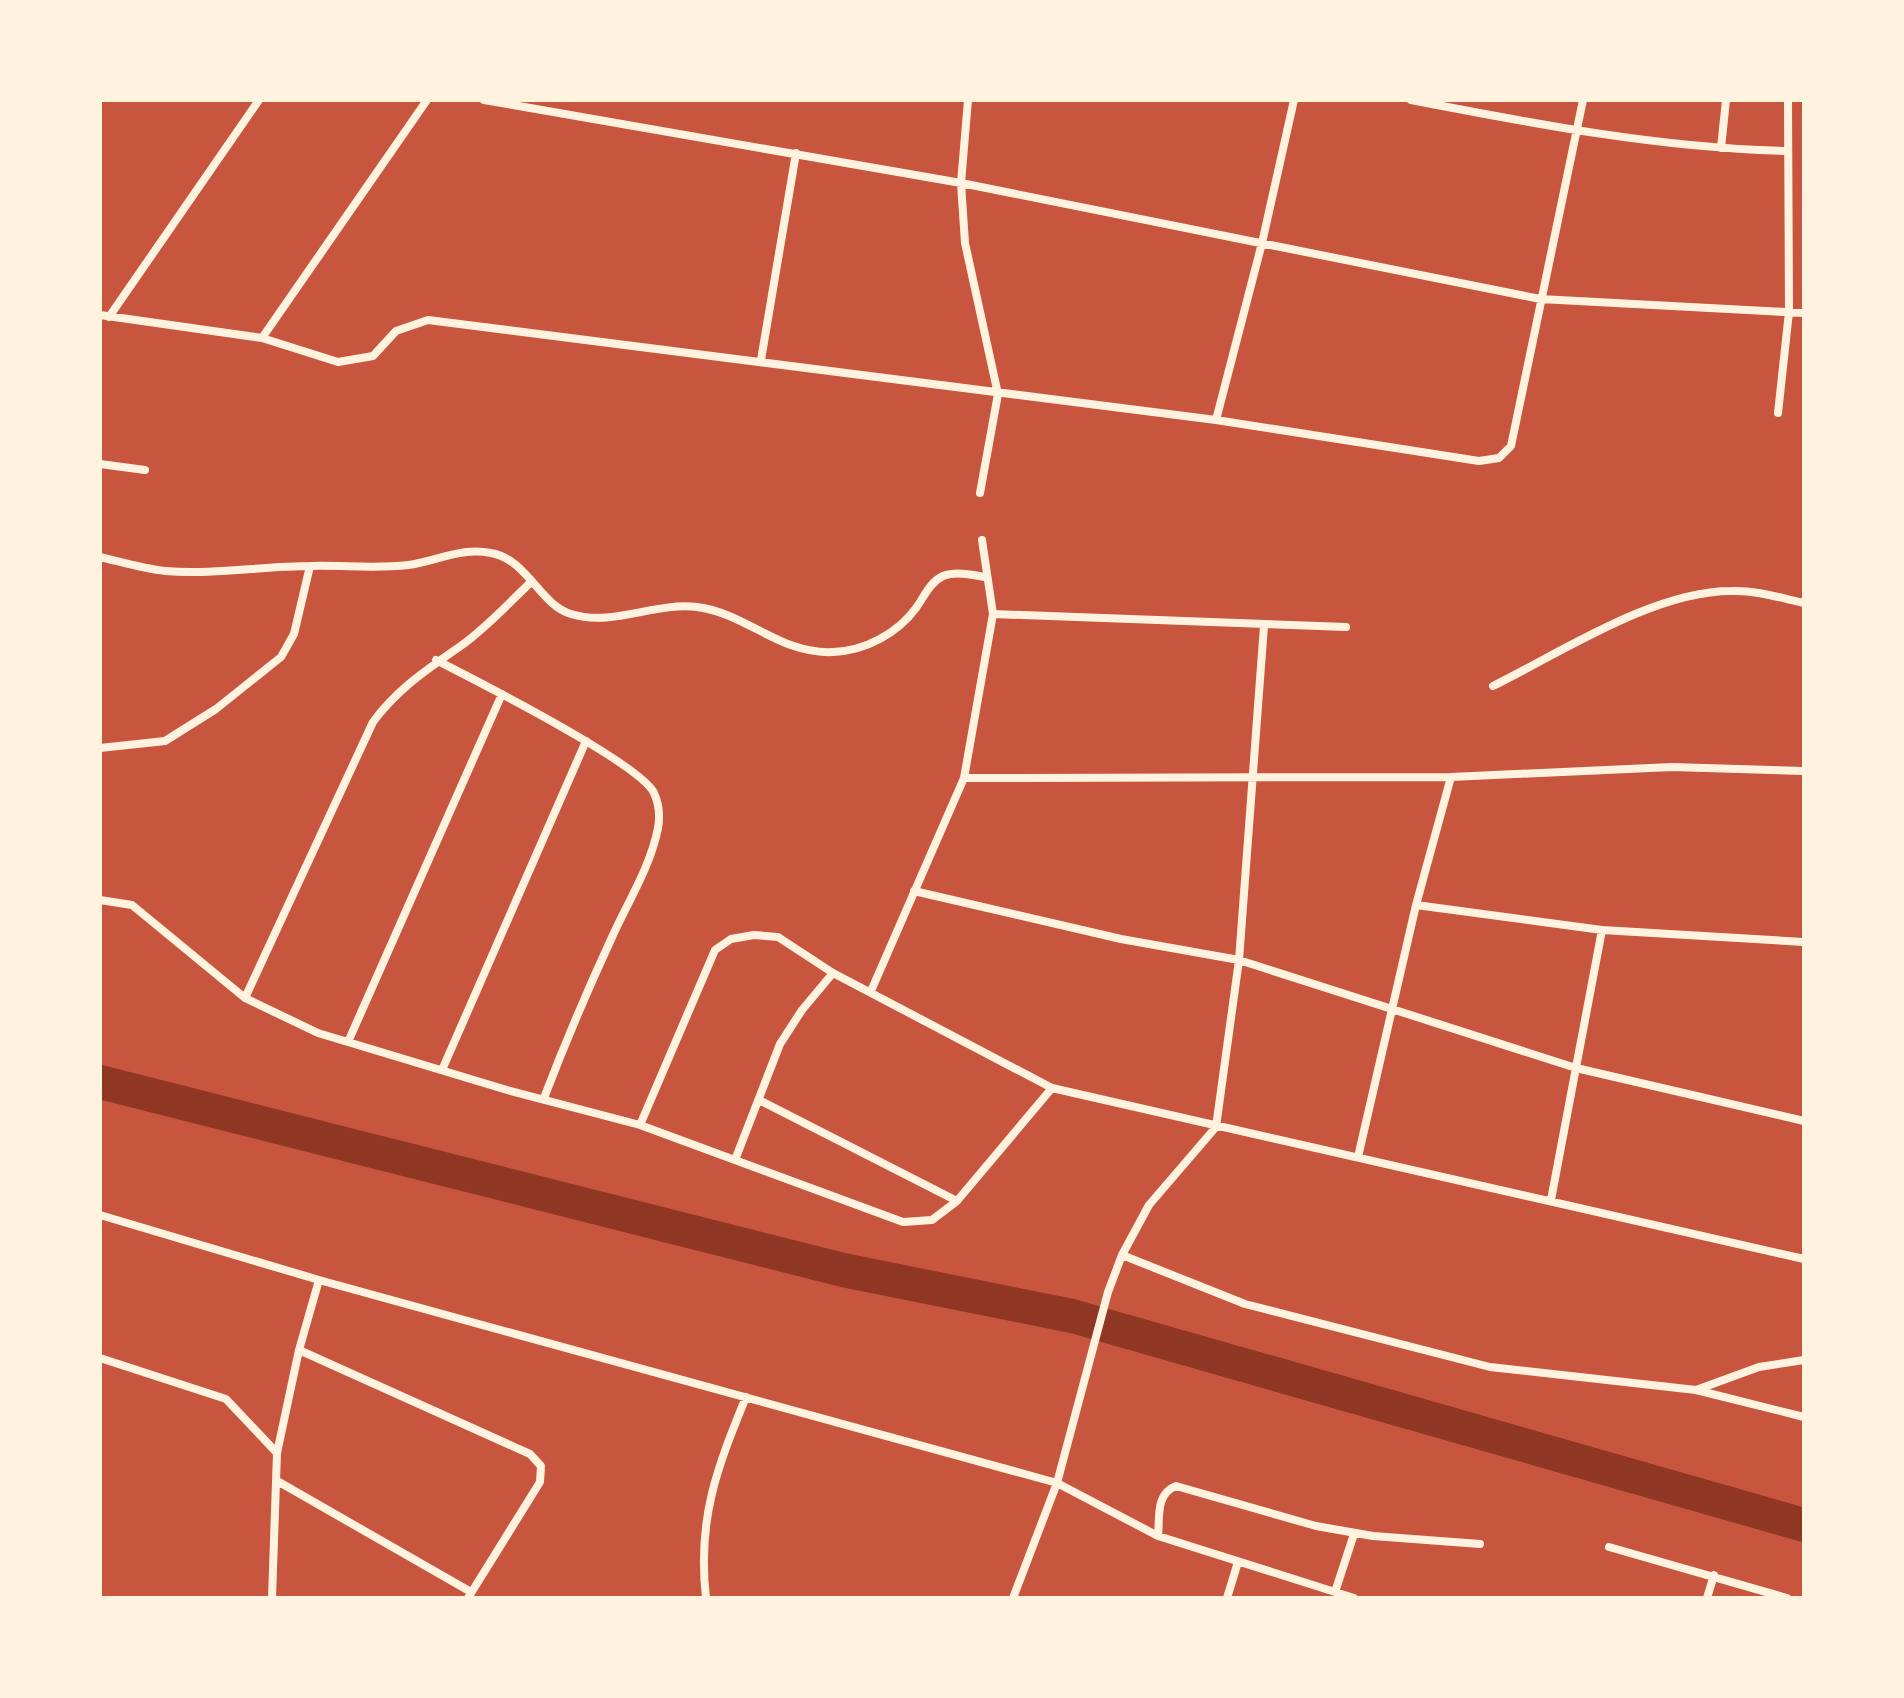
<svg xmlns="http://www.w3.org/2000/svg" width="1904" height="1698" viewBox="0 0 1904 1698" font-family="Roboto,sans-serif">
	<rect width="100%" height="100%" fill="#c8553d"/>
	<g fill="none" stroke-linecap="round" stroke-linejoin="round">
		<path stroke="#8f3625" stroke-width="34" d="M100,1082L843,1270L1072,1316L1804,1525"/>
		<path stroke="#fff3e0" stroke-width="8" d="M484,100L961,183L1540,299L1804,313
			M968,100L961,183L965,243L998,394L980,493
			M1411,100C1535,124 1660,148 1787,151
			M1721,148L1726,100
			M100,315L262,338L338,362L373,356L396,331L428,320L1216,420L1479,461L1499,458L1511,446L1583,100
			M109,317L259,100
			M262,338L427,100
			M761,360L796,153
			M1778,413L1789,312L1788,100
			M1216,420L1262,243L1294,100
			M100,464L145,470
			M982,540L993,614
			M100,557C121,562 144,569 165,571C213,575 263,566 311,566C342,565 377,569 408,565C437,561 461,547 491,553C527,559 540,605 571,614C613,627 654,602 697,607C746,613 781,655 833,652C865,651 898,633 916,608C924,597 930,582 943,576C956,571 973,575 985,577
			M436,660C473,679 640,763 654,793C659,804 660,817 658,828C651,865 628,902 613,935C588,989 565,1043 544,1098
			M1493,686C1562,652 1654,591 1731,591C1755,590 1781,598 1804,603
			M100,748L165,741L216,709L281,657L294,634L310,566
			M964,778L1451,777L1672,767L1804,771
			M914,891L1121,939L1239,960L1576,1068L1804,1121
			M100,900L132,905L245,998L318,1033L507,1090L640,1125L903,1222L932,1220L957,1201L1052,1088
			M1416,905L1602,930L1804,942
			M871,991L964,778L993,614L1346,627
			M245,998L373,722C398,688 428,669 462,645C487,627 509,603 531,582
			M348,1042L502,694
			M442,1070L586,741
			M759,1100L957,1201
			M640,1125L715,950L731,939L754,935L778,937L833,973L1052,1088L1804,1259
			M1358,1157L1416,905L1451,777
			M735,1160L780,1044L802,1010L833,973
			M1551,1200L1602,930
			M100,1215L319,1280L1057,1483L1158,1536L1354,1598
			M1122,1255L1245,1304L1490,1367L1696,1390L1759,1367L1804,1360
			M299,1350L530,1454L541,1466L540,1482L468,1598
			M100,1358L226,1399L277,1453
			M1696,1390L1804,1417
			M279,1482L471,1592
			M1158,1536C1160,1518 1155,1494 1176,1486L1316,1526L1373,1536L1480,1544
			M1609,1547L1787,1598
			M1335,1592L1354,1534
			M272,1598L277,1453L299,1350L319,1280
			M706,1598C697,1519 717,1468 746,1397
			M1013,1598L1057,1483L1108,1292L1122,1255L1149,1205L1216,1127L1239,960L1264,626
			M1227,1598L1238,1562
			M1707,1598L1714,1575"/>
	</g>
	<rect width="1904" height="1698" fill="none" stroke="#fff3e0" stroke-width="204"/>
</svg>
